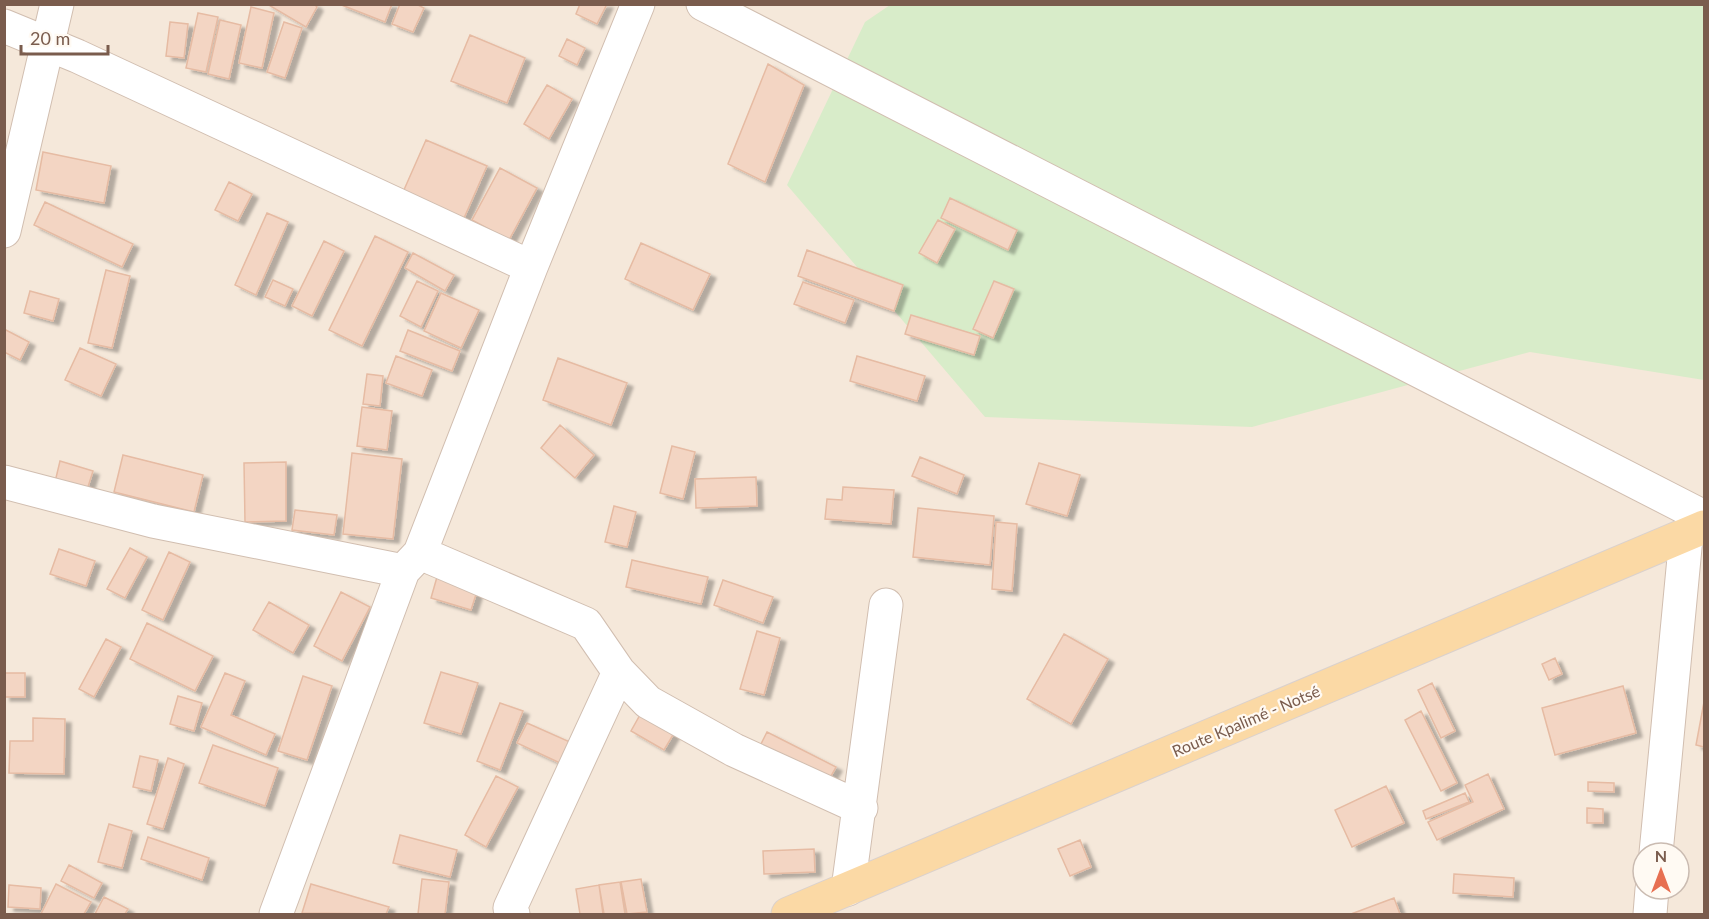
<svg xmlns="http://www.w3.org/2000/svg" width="1709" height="919" viewBox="0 0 1709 919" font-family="Lato,sans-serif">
	<defs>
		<filter id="shadow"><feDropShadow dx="6" dy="4" stdDeviation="1.5" flood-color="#0004"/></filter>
	</defs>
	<rect width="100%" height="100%" fill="#fdf6ec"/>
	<path fill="#f5e8da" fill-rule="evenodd" d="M5,5H1704V914H5ZM1643,853H1679V889H1643Z"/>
	<path fill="#d8ecc9" d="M890,5H1704V380L1530,352L1252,427L985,417L787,185L865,22Z"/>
	<path fill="#f3d5c3" stroke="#e6bba3" stroke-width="1.5" filter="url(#shadow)" d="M267,4H314L317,7L306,27Z
		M339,4H392L385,22Z
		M400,4H416L424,8L413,32L392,24Z
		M580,4H607L597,24L576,14Z
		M251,7L274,13L262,68L239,63Z
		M198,13L218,17L206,72L186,68Z
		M220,20L241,25L229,79L208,74Z
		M170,22L188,24L184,58L166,56Z
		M284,22L302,28L285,78L267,72Z
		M470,35L525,58L507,103L451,81Z
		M567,39L585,48L577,65L559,56Z
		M768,64L804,85L765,182L728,164Z
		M547,85L572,99L549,139L524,124Z
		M426,140L487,166L464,218L403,192Z
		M43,152L111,166L104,203L36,190Z
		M500,168L537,188L509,240L472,220Z
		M229,182L252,194L238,221L215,210Z
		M950,198L1017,230L1008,250L941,218Z
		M45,202L133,244L122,267L34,225Z
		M267,213L288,222L256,295L235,285Z
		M938,220L955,229L937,263L919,253Z
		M375,236L408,252L362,346L329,330Z
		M324,241L344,251L312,316L292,306Z
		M641,243L710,274L693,310L625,279Z
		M807,250L903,285L894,311L798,276Z
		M413,253L454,275L445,291L405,268Z
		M106,270L130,276L112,348L88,343Z
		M273,280L293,289L285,306L265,297Z
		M417,281L438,291L421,327L400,316Z
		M994,281L1014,289L993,338L973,329Z
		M803,282L854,300L845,323L794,304Z
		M30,291L59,299L53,321L24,313Z
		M441,293L479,310L461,348L424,331Z
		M911,315L980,336L974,355L905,334Z
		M4,329L29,342L20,360L4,352Z
		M408,330L460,351L452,371L400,351Z
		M80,348L116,364L101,396L65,380Z
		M396,356L432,370L422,396L386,383Z
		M857,356L925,376L917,401L850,381Z
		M558,358L627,383L611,425L543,400Z
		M367,374L383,376L380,406L363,404Z
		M362,407L392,411L387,450L357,446Z
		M560,425L594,455L575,478L541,448Z
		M672,446L695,452L683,499L660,493Z
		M352,453L402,459L393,539L343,534Z
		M123,455L203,475L194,512L114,492Z
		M920,457L964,475L957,494L912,476Z
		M60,461L93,471L87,490L55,482Z
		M286,462V521L245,522L244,463Z
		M1039,463L1080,475L1067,516L1026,504Z
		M756,477L757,506L696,508L695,479Z
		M843,487L894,490L891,524L825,519L827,499L842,500Z
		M614,506L636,512L627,547L605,542Z
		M918,508L994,516L990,565L913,557Z
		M295,510L337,515L334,535L292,530Z
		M996,522L1017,524L1012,591L992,589Z
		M130,548L147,557L125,598L107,589Z
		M59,549L95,561L86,586L50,574Z
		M169,552L190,562L163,620L142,610Z
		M632,560L708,577L701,604L626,587Z
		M439,570L480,582L471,610L431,598Z
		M723,580L773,597L763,623L714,605Z
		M341,592L370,607L342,661L314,646Z
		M269,602L309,625L293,653L253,630Z
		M147,623L213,656L195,691L130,659Z
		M757,631L780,638L764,695L740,689Z
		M1064,634L1108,659L1071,724L1027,699Z
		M106,639L121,647L94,697L79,689Z
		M1555,658L1562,674L1549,680L1542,664Z
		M441,672L478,683L461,734L424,723Z
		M4,673H25V697H4Z
		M225,673L245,681L231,715L275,734L266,755L201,727Z
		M303,676L332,686L307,760L278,751Z
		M1432,683L1455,731L1441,738L1418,690Z
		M1623,686L1636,733L1555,755L1542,708Z
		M178,696L202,703L194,731L170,724Z
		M1704,702V747L1696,745Z
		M500,703L523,711L500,770L477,761Z
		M645,706L679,725L664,750L631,731Z
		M1421,711L1457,783L1441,791L1405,720Z
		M33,718L65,719L64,774L9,773L10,741H33Z
		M527,723L570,742L560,763L517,743Z
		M767,732L836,767L826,785L758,750Z
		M213,745L278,768L265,806L199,783Z
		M140,756L158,760L151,791L133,787Z
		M168,758L184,764L163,829L147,824Z
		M1488,774L1504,809L1437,840L1428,822L1473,802L1465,785Z
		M496,776L518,787L486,847L465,835Z
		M1588,782L1614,783V792L1588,791Z
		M1386,786L1404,823L1352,847L1335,810Z
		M1465,793L1469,802L1426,819L1423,811Z
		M1587,808L1603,809V823H1587Z
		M109,824L132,831L122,868L98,862Z
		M400,835L457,850L450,877L393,863Z
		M148,837L209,858L202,880L141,859Z
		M1080,840L1091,867L1070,876L1058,849Z
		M814,849L815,872L764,874L763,851Z
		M69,865L102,883L94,898L61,881Z
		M1454,874L1514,878L1513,897L1453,893Z
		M422,879L449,882L445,914H418Z
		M641,879L647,912L627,914L621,882Z
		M620,882L625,914H604L599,885Z
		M56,884L91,902L84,914H41Z
		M311,884L389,907L386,914L302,913Z
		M9,885L41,888L40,909L8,907Z
		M599,885L603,914H580L576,889Z
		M104,897L128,909L125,914H95Z
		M1394,898L1400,914H1351Z"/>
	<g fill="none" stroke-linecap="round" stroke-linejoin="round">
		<defs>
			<path id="minor" d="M703,4L1704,517
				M4,26L77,56L531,267
				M4,231L57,4
				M4,482L153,521L403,571
				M420,553L586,624L619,672L648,702L734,750L861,808
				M1656,853L1686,537
				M848,889L886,605
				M276,914L403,571L420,553L531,267L638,4
				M513,914L510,908L619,672
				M1650,914L1652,889"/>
			<path id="major" d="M788,914L1704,527"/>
		</defs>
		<use href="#minor" stroke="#d1beb0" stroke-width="35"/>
		<use href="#major" stroke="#dad1cd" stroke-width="35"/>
		<use href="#minor" stroke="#fff" stroke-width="33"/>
		<use href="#major" stroke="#fbd9a5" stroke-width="33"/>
	</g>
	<g text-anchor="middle" stroke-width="4.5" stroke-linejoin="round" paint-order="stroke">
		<g font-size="16" fill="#7a5c4d" stroke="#fffaf3">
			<text transform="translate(1246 721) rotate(-23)" y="6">Route Kpalimé - Notsé</text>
		</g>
	</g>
	<rect width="1709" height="919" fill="none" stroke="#7a5c4d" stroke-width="12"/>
	<g transform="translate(1661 871)"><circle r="28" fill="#fffaf3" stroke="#cabbb1" stroke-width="1.5"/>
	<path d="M0-4.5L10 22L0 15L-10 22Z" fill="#e76f51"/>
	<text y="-9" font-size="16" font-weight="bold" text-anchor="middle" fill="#7a5c4d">N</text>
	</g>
	<path d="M21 45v9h87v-9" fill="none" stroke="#7a5c4d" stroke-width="3"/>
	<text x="30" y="45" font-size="18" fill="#7a5c4d" stroke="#fffaf3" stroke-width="4.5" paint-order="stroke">20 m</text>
</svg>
